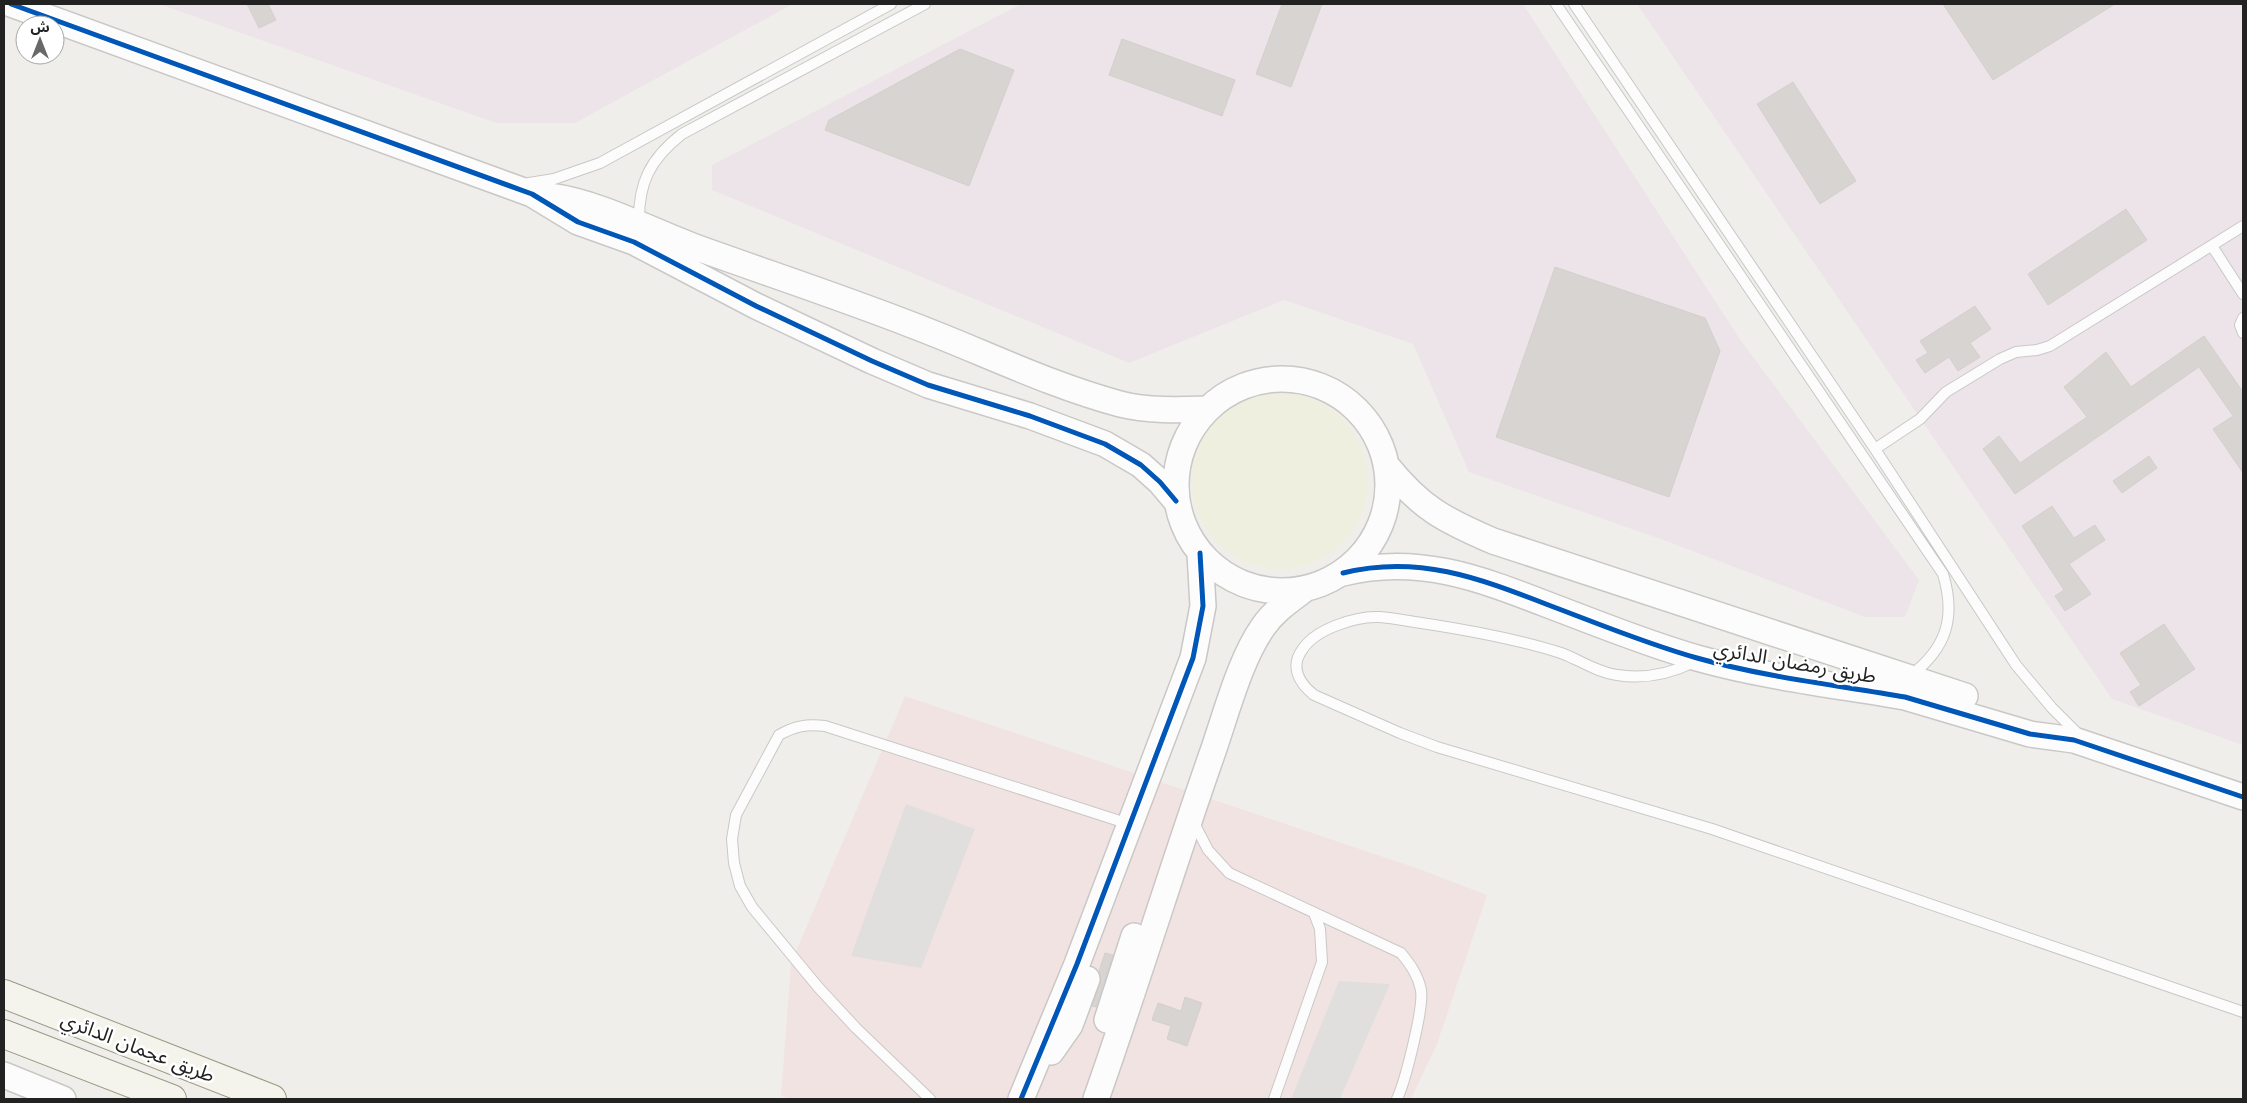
<svg xmlns="http://www.w3.org/2000/svg" width="2247" height="1103" viewBox="0 0 2247 1103" font-family="Jost,'Noto Sans Arabic',sans-serif">
	<rect width="100%" height="100%" fill="#f0eeeb"/>
	<path fill="#f1e3e1" d="M905,696L1419,869L1487,895L1437,1044L1411,1099H791L781,1096L791,963Z"/>
	<path fill="#ede4e9" d="M159,4H793L575,123H496Z
		M1021,4H1523L1739,338L1919,580L1905,617H1865L1669,542L1469,472L1413,344L1284,300L1129,363L712,190V165Z
		M1637,4H2243V745L2112,699Z"/>
	<path fill="#efefdf" d="M1192 481a88 88 0 1 1 176 0a88 88 0 1 1-176 0Z"/>
	<path fill="#e0dfde" d="M906,804L975,829L921,968L851,956Z
		M1339,981L1390,984L1340,1099H1291Z"/>
	<path fill="#d7d4d2" stroke="#d3d0cc" d="M247,4H268L276,20L259,28Z
		M1282,4H1322L1291,87L1256,74Z
		M1943,4H2115L1993,80Z
		M1122,39L1235,80L1222,116L1109,75Z
		M960,49L1014,70L969,186L825,130L829,120Z
		M1793,82L1856,181L1820,204L1757,104Z
		M2126,209L2147,240L2048,305L2028,274Z
		M1555,267L1705,318L1720,351L1669,497L1496,437Z
		M1975,306L1991,329L1970,343L1980,357L1958,371L1949,357L1925,373L1916,360L1928,353L1920,341Z
		M2204,336L2243,392V473L2213,429L2233,416L2199,367L2015,494L1983,449L1999,436L2020,463L2087,417L2064,387L2106,352L2131,387Z
		M2149,456L2157,468L2122,493L2113,481Z
		M2052,506L2074,538L2095,525L2105,540L2069,564L2091,594L2065,611L2055,596L2064,590L2022,526Z
		M2164,624L2195,669L2139,706L2130,692L2141,685L2120,653Z
		M1105,953L1113,955L1096,1007L1092,1006L1100,984L1101,977L1099,971Z
		M1185,997L1202,1003L1187,1046L1167,1039L1171,1026L1152,1020L1158,1003L1181,1011Z"/>
	<g fill="none" stroke-linecap="round" stroke-linejoin="round">
		<defs>
			<path id="service" d="M1556,4L1943,574C1956,617 1947,648 1910,676
				M1574,4L1875,449L2016,665L2052,708L2079,735
				M523,184L554,179L600,163L891,4
				M639,224C638,183 650,159 682,134L925,4
				M2212,246L2243,294
				M2243,318L2240,325L2243,333
				M1875,449L1920,419L1946,392L2000,359L2016,352L2037,350L2050,346L2243,226
				M1694,662C1670,674 1643,679 1617,675C1596,672 1580,660 1561,653C1517,639 1473,631 1428,624C1412,622 1395,618 1379,617C1356,616 1315,629 1302,650C1290,667 1299,683 1314,695L1400,733L1437,747L1712,829L2243,1012
				M1193,821L1208,850L1229,873L1401,953C1410,964 1418,975 1421,990C1424,1008 1405,1082 1397,1099
				M930,1099L856,1028L818,987L752,907L740,886L734,863L732,839L736,815L779,735C795,726 806,724 825,726L1129,824
				M1274,1099L1322,962L1320,929L1314,913"/>
			<path id="tertiary" d="M11,4L532,194L578,222L634,242L756,306L872,361L928,385L1030,416L1105,444L1141,465L1160,482L1176,501
				M549,196C597,202 650,230 695,247C767,273 840,297 912,325C981,351 1049,385 1120,404C1148,411 1178,410 1206,409
				M1176 485a106 106 0 1 1 212 0a106 106 0 1 1-212 0Z
				M1387,466C1421,508 1444,520 1493,541L1965,696
				M1343,573C1419,554 1481,579 1551,606C1599,624 1647,644 1697,658C1764,677 1836,685 1905,697L2030,734L2074,740L2243,797
				M1107,1020L1134,936
				M1051,1052L1070,1025L1087,979
				M4,1075L63,1099
				M1021,1099L1077,964L1193,658L1203,606L1200,553
				M1096,1099C1136,986 1171,871 1211,757C1225,718 1239,661 1263,627C1274,611 1289,601 1305,589"/>
			<path id="secondary" d="M4,994L272,1099
				M4,1034L172,1099"/>
		</defs>
		<use href="#service" stroke="#c9c8c7" stroke-width="12"/>
		<use href="#tertiary" stroke="#c9c8c7" stroke-width="28"/>
		<use href="#secondary" stroke="#999a82" stroke-width="30"/>
		<use href="#service" stroke="#fdfcfc" stroke-width="10"/>
		<use href="#tertiary" stroke="#fdfcfc" stroke-width="25"/>
		<use href="#secondary" stroke="#f4f4ed" stroke-width="28"/>
		<defs>
			<path id="cycleway" d="M11,4L532,194L578,222L634,242L756,306L872,361L928,385L1030,416L1105,444L1141,465L1160,482L1176,501
				M1343,573C1419,554 1481,579 1551,606C1599,624 1647,644 1697,658C1764,677 1836,685 1905,697L2030,734L2074,740L2243,797
				M1021,1099L1077,964L1193,658L1203,606L1200,553"/>
		</defs>
		<use href="#cycleway" stroke="#fff" stroke-width="8"/>
		<use href="#cycleway" stroke="#0057b8" stroke-width="5"/>
	</g>
	<g text-anchor="middle" stroke-width="5" stroke-linejoin="round" paint-order="stroke">
		<g font-size="20" fill="#222" stroke="#fff">
			<text transform="translate(1795 662) rotate(10)" y="7">طريق رمضان الدائري</text>
			<text transform="translate(138 1047) rotate(21)" y="7">طريق عجمان الدائري</text>
		</g>
	</g>
	<rect width="2247" height="1103" fill="none" stroke="#222222" stroke-width="10"/>
	<g transform="translate(40 40)"><circle r="24" fill="#ffffff" stroke="#a7a7a7"/>
	<path d="M0-4L9 19L0 12L-9 19Z" fill="#6a6968"/>
	<text y="-8" font-size="14" font-weight="bold" text-anchor="middle" fill="#222222">ش</text>
	</g>
</svg>
